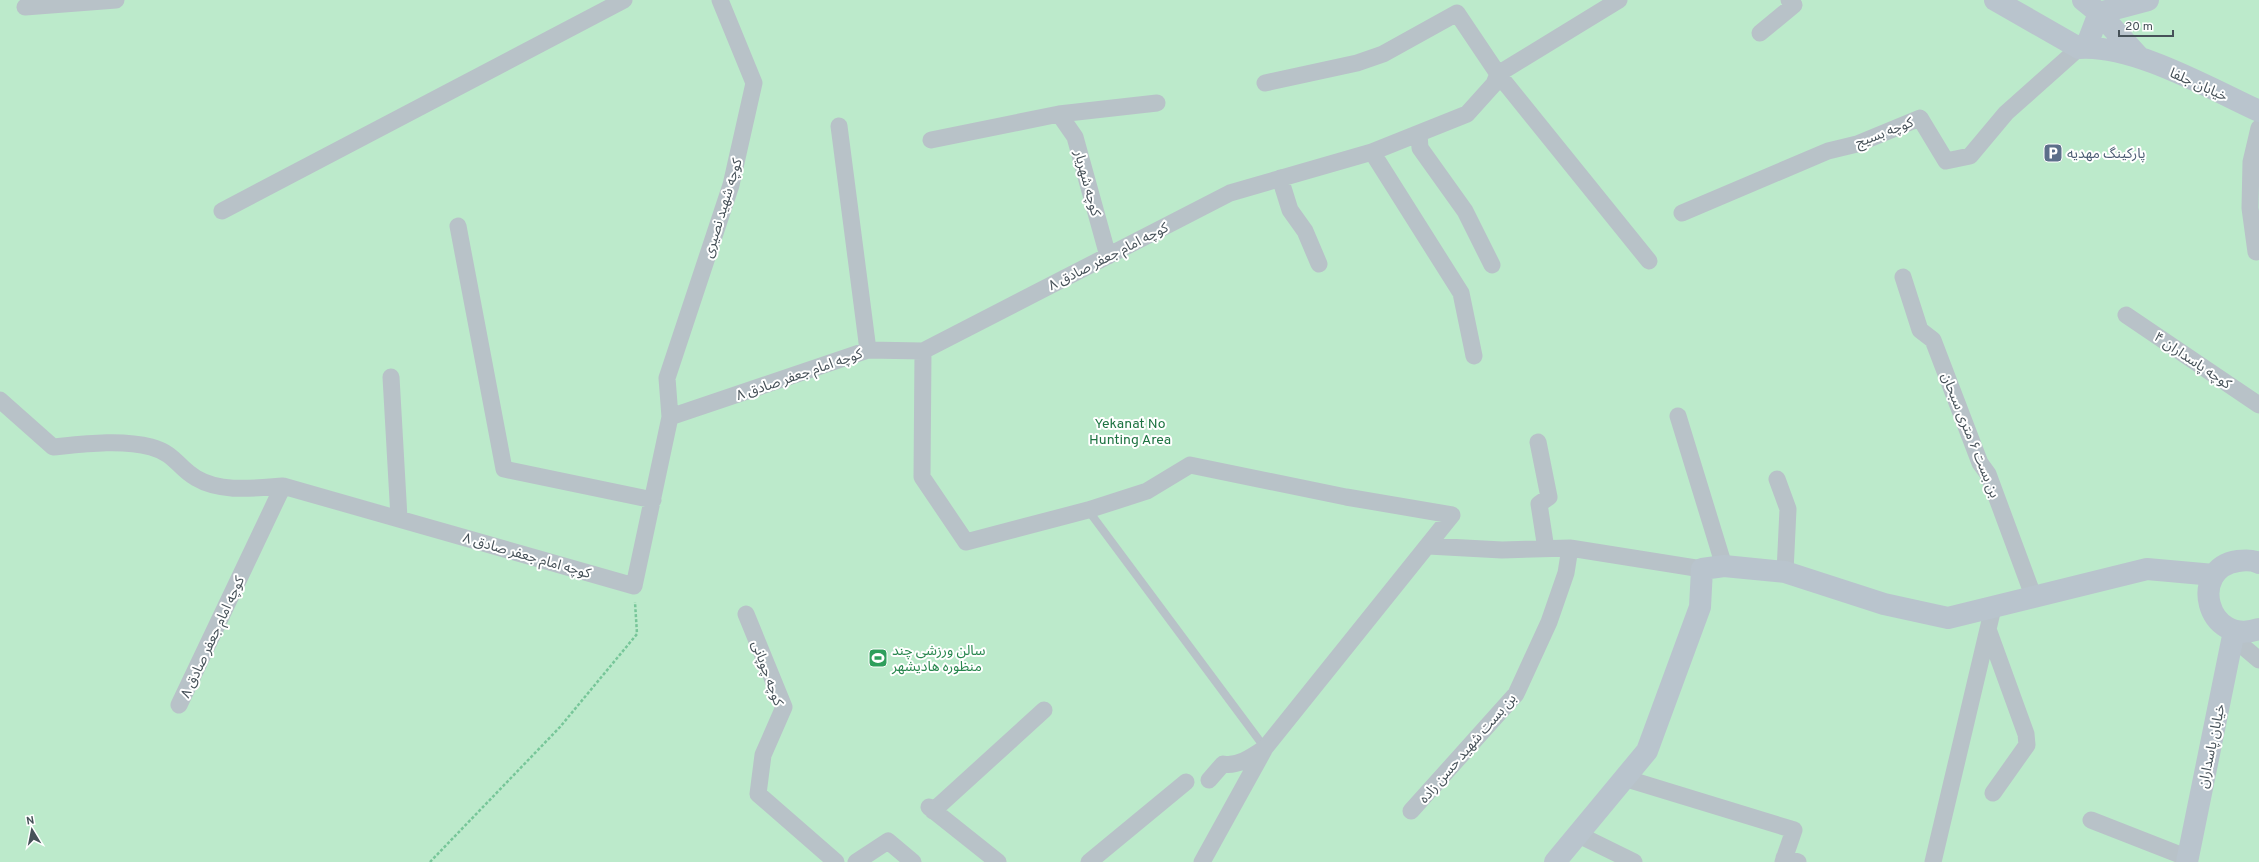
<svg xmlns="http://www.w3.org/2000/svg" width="2259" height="862" viewBox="0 0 2259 862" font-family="Overpass,'Noto Sans Arabic',sans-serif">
	<rect width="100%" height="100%" fill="#efecec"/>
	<path fill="#bceacb" d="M0,0H2259V862H0Z"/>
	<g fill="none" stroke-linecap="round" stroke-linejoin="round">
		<path stroke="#77c699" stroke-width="2.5" stroke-dasharray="3 2" stroke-linecap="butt" d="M430,862L560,727L637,634L635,602"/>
		<path stroke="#b8c2c8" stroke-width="8" d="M1088,510L1265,748"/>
		<path stroke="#b8c2c8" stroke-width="17" d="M25,7L116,0
			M1760,33L1794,5L1789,0
			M1265,83L1357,63L1383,54L1457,13L1498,74L1649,261
			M1059,114L1075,137L1108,256
			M839,126L868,350
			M1419,134L1420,148L1465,211L1492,265
			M931,140L1059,114L1157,103
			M1372,152L1461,293L1474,356
			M1280,178L1290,210L1305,231L1319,264
			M222,211L624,0
			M1682,213L1828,151L1857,144L1920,118L1946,161L1970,156L2006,113L2079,48
			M458,226L504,469L653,500
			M2256,252L2250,208L2251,162L2259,128
			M1903,277L1920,330L1933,340L1980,463L1988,474L2034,598
			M2126,315L2259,405
			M923,351L922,477L966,542L1088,510L1147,491L1190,465L1346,497L1452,515L1265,748C1253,756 1238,767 1223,764L1209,780
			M391,377L399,518
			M0,400L53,447C83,444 121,439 151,447C176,454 177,467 196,478C221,493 255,488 283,486
			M1678,416L1724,566
			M670,417L667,378L731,185L754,83L720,0
			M1538,442L1549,497L1539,504L1546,549
			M1777,479L1788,509L1785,572
			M1428,546L1502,550L1570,548L1702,569
			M746,614L784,707L763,755L758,794L836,862
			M1989,632L2026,734L2027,745L1993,793
			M2233,638L2259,660
			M179,705L283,486L634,586L670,417L868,350L923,351L1230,193L1372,152L1467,114L1494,84L1498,74L1619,0
			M1624,778L1794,830L1783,862
			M929,807L998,862
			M933,811L1044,710
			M1411,811L1516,694L1549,622L1566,573L1570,548
			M2091,820L2188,858
			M1579,835L1634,862
			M1784,858L1798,862
			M856,862L888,841L913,862
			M1089,862L1186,782
			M1202,862L1264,750
			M1933,862L1993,608"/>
		<path stroke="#b9c4cd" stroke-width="22" d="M1995,0L2079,48C2133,44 2209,88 2259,111
			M2083,0L2099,13L2139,57
			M2079,48L2088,42L2099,13L2148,0
			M2259,563C2253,560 2245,560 2238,561C2188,568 2206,647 2259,629
			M1555,862L1647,751L1700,607L1702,569L1724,566L1785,572L1884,604L1948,618L2147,569L2214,575
			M2187,862L2234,631"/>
	</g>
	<defs>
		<symbol id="parking-square" viewBox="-11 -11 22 22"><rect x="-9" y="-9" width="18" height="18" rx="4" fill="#5c6f8a" stroke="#fff"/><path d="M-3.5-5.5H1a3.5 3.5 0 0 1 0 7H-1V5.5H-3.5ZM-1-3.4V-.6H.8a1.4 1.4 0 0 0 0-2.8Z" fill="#fff"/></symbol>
		<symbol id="stadium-square" viewBox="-11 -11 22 22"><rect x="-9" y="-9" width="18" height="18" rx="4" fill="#2e9e5b" stroke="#fff"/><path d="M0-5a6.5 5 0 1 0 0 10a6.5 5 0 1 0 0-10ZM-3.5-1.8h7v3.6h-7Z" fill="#fff"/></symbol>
	</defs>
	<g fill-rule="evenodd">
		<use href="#parking-square" x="2042" y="142" width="22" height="22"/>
		<use href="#stadium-square" x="867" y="647" width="22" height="22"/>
	</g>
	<g text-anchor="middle" stroke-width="4" stroke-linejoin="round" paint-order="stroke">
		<g font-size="14" fill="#465158" stroke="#fff">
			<text transform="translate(2199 84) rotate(24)" y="5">خیابان جلفا</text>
			<text transform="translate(1884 132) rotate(-21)" y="5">کوچه بسیج</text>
			<text transform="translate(1088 183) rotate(75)" y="5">کوچه شهریار</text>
			<text transform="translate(722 208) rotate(-73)" y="5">کوچه شهید نصیری</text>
			<text transform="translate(1108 256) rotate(-27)" y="5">کوچه امام جعفر صادق ۸</text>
			<text transform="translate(2193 360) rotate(34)" y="5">کوچه پاسداران ۴</text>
			<text transform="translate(799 374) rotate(-19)" y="5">کوچه امام جعفر صادق ۸</text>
			<text transform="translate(1971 435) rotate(68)" y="5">بن بست ۶ متری سبحان</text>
			<text transform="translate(527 555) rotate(16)" y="5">کوچه امام جعفر صادق ۸</text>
			<text transform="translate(212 637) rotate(-65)" y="5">کوچه امام جعفر صادق ۸</text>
			<text transform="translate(768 673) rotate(70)" y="5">کوچه چوپانی</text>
			<text transform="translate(2211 746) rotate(-78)" y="5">خیابان پاسداران</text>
			<text transform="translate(1467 748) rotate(-49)" y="5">بن بست شهید حسن زاده</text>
		</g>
		<g font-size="14" fill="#4e5e75" stroke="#fff" text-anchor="start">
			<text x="2067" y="158">پارکینگ مهدیه</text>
		</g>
		<g font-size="14" fill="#1d7341" stroke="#fff">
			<text x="1130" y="428">Yekanat No<tspan x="1130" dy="16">Hunting Area</tspan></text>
		</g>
		<g font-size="14" fill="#27864d" stroke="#fff" text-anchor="start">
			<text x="892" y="655">سالن ورزشی چند<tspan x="892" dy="16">منظوره هادیشهر</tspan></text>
		</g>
	</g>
	<g transform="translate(32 830) rotate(350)" stroke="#ffffff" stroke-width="3" paint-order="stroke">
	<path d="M0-3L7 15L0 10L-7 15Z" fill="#465158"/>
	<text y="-6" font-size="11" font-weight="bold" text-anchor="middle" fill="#465158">N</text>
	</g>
	<path d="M2119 30v6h54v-6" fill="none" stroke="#465158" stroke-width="2"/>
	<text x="2125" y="30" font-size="12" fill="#465158" stroke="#ffffff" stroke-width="3" paint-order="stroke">20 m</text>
</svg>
